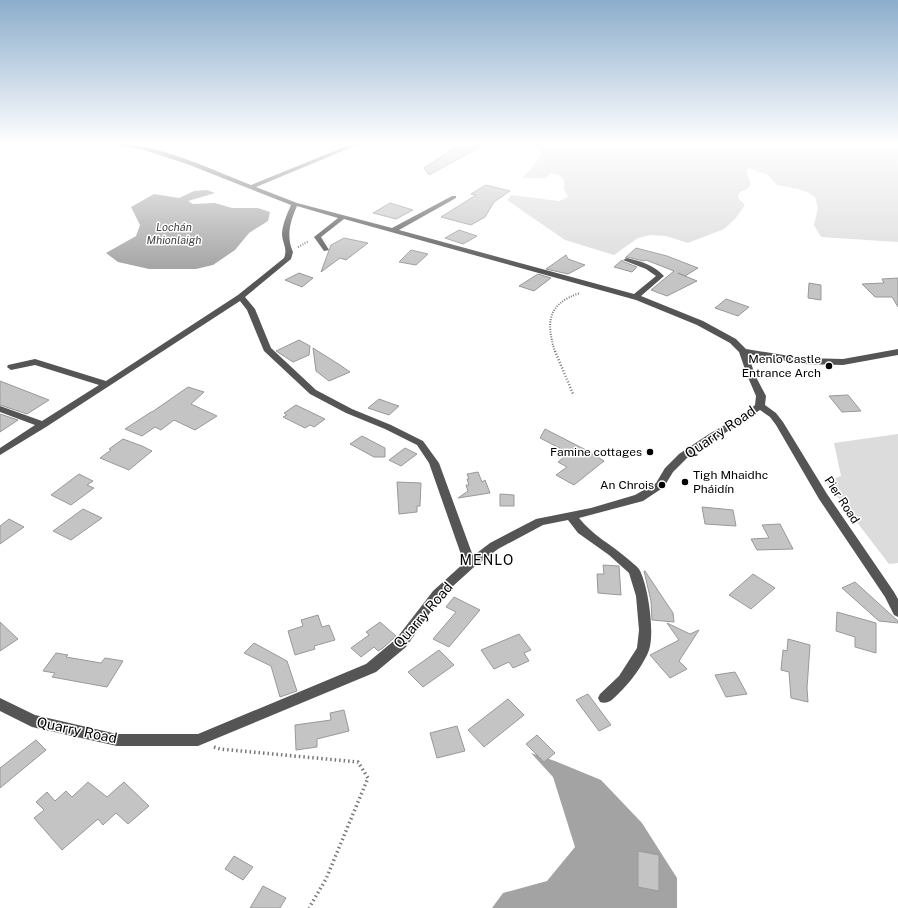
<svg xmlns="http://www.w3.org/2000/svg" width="898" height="908" viewBox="0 0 898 908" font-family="'Public Sans',sans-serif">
	<rect width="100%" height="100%" fill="#fff"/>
	<path fill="#dcdcdc" d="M531,143H898V242L821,237L814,225L818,208L815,197C803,188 792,188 777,185L768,175L749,168L746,170L751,184L747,189L739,193L738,198L745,205L735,219L724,229L688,243L666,236L651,235L638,238L614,255L565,240L507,200L511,195L559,201L568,197L564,189V180L559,175L551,173L545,178H522L531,169L541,154L538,148Z
		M898,434V563L889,564L826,482L841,476L834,443Z"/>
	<path fill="#a3a3a3" d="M207,190L215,193L188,201L193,204L215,203L232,208H258L270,212L268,221L249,233L235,250L213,265L196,269H149L118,262L106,253L136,236L140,225L131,207L154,194L179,198L194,191Z
		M531,753L555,761L601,780L642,823L677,878V908H492L503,893L547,881L575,847L553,777Z"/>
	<path fill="#c4c4c4" stroke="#999" d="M462,143H488L429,175L424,168Z
		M486,185L510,191L494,202L485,217L471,225L441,217L476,195L471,194Z
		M390,203L413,210L396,219L373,213Z
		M459,230L477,236L463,244L445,238Z
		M344,238L368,243L346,260L340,258L321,272L331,245Z
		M636,248L667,256L698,268L685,276L678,273L697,281L667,296L651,290L674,271L646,260L644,261L627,257L625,258Z
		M411,250L428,254L416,265L399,262Z
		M566,255L568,259L585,265L568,274L546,269Z
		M622,260V261L637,267L632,272L614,267Z
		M299,273L313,278L302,287L285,280Z
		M538,274L551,278L534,291L519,286Z
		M898,278V307L892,297H875L862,284L884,283L882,279Z
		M809,283L821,285V300L808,298Z
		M726,299L749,307L738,316L715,308Z
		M299,340L310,346L309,355L293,362L276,351Z
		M313,348L340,365L350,372L329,381L316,371Z
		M0,381L49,400L27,414L0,405Z
		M188,387L204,392L191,404L217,416L195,430L174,420L161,430L155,427L142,436L125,429L151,412H152Z
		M848,395L861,411L842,412L829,396Z
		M379,399L390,403L399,406L389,415L368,408Z
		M296,405L298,406L325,419L314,427L310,425L305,428L283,417L287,415L284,413Z
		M0,414L18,420L0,432Z
		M545,429L588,451L604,461L574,485L556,475L567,467L558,462L569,453L540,438Z
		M362,436L385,448V457H374L350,444Z
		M123,439L142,446L152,451L129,470L100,458L111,450L109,449Z
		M405,448L417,454L401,466L389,460Z
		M478,472L482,482L485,480L490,493L458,498L468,491L466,485H469L467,479H469L467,474Z
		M79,474L93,481L87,485L94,488L71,505L51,495Z
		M397,482L421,483L420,506H417V512L399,514Z
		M500,494L514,495V506H500Z
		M702,507L733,510L736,526L705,524Z
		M83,509L102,518L71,540L53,531Z
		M9,519L24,527L0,544V526Z
		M780,524L793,549L757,550L751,539L769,538L762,525Z
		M603,565L619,566L621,595L598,593L597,574H604Z
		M644,571H645L673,613L674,622L652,620L651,601Z
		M753,574L775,588L751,609L729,595Z
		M855,582L898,621V623L879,621L842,588Z
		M454,597L480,610L449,647L433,639L456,612L446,607Z
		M837,612L876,623V653L855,647V637L836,631Z
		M318,615L322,627L329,625L335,640L314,646L315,649L295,655L288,631L303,626L301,620Z
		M0,622L18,639L0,651Z
		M380,622L396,636L383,648L378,651L374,647L361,657L351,648L369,635L366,632Z
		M667,623L690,634L699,630L679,661L687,669L670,678L650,655L679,640Z
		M519,634L531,650L524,653L529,661L513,668L509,662L494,669L481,650Z
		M788,639L810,645L807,688L808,702L791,698L789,672L781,670L783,650L787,651Z
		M254,643L287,661L297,691L280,697L271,666L244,653Z
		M439,650L454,665L423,687L408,672Z
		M56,653L68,655L66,657L101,663L105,658L123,661L107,687L52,677L55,673L43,671Z
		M735,672L747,694L726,697L715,675Z
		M588,694L611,725L599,731L576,700Z
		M508,699L524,715L484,747L468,730Z
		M344,710L349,731L317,739V747L296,750L295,725L331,720L330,713Z
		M457,726L465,751L437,758L430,733Z
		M537,735L555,753L544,762L526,744Z
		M36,740L46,750L0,788V768Z
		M88,782L107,797L124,782L149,806L128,824L116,813L103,825L98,819L62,850L34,818L44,810L36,802L47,792L55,801L66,791L72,797Z
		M638,851L659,855V891L638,887Z
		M234,856L253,867L243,880L225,869Z
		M263,886L286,898L280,908H250Z"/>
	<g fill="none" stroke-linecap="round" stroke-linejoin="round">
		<path stroke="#777" stroke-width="2" stroke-dasharray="1 1.5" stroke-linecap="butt" d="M298,247L309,241
			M555,352C546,322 547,304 580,293"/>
		<path stroke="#777" stroke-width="2.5" stroke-dasharray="1 2" stroke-linecap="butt" d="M555,351L573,394"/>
		<path stroke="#777" stroke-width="3.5" stroke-dasharray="1.5 3" stroke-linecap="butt" d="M214,747L220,749L358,762L368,778L326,879L309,908"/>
		<path fill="#555" fill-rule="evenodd" d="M108,143C157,143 205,167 251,185L354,143H362L256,187L297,203L392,228L452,196H456V198L399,230L634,294L656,276L646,269L623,260L627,258C640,261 654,265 664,276L641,296L703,321L736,339L746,349L802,358L843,359L898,349V355L843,365L802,364L748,354L755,375L766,396L765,405L776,413L783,422L827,494L894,592L898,599V617L894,615L885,597L819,499L776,425L770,417L760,410L687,458L673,472L664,487L643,501L579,518C592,535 612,545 628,559C631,562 636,565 639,569C648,584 655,633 649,650C645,662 630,683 620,692C614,698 609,705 600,702L598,698L600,694L619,676L637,648L639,630L636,596L629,573L609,555L578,533L568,520L543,525L498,549L474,567L441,597L406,647L376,672L198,746H117L32,727L0,711V698L35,715L117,734H198L366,664L396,639L433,591L464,563L429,463L417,445L385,429L346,413L310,394L264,351L247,310L240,301L46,427L0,455V448L35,425L0,412V406L42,421L99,385L35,365L11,370L7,367L8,365L35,359L106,381L238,295L284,258C288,248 282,243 282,233C283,223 287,214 291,205L187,164L144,150ZM297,206L338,218L314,237L324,251L329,250L321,237L344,219L636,300L697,325L730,343L739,352L747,375L756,396L755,405L746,413L709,434L679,454L665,468L656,483L635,495L591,508L536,519L490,543L473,556L439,463L423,441L391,425L352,409L316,390L271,348L255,309L245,297L291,259L293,252C286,236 290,222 297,206Z"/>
	</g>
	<linearGradient id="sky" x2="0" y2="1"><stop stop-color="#8cadcc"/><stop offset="0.53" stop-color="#fff"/><stop offset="1" stop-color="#fff" stop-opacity="0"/></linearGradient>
	<rect width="898" height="271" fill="url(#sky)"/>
	<g fill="#000" stroke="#fff" stroke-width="1.5">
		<circle cx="829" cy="366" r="4"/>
		<circle cx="650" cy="452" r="4"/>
		<circle cx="685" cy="482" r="4"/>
		<circle cx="662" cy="485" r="4"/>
	</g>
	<g text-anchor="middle" stroke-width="3" stroke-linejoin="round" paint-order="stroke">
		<g font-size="11" font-style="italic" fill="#444" stroke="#fff">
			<text x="174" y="231">Lochán<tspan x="174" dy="13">Mhionlaigh</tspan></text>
		</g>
		<g font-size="12" fill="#000" stroke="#fff" text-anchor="end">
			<text x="821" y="363">Menlo Castle<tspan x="821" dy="14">Entrance Arch</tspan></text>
			<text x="642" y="456">Famine cottages</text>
			<text x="693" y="479" text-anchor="start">Tigh Mhaidhc<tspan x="693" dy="14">Pháidín</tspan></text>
			<text x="654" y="489">An Chrois</text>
		</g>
		<g font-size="12" fill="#000" stroke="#fff">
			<text transform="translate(842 500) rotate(57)" y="4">Pier Road</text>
		</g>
		<g font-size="14" fill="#000" stroke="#fff">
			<text transform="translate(720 432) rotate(-34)" y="5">Quarry Road</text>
			<text transform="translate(423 615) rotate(-49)" y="5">Quarry Road</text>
			<text transform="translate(77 730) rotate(12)" y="5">Quarry Road</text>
		</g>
		<g font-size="14" letter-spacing="1" fill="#000" stroke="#fff">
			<text x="487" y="565">MENLO</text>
		</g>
	</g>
</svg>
